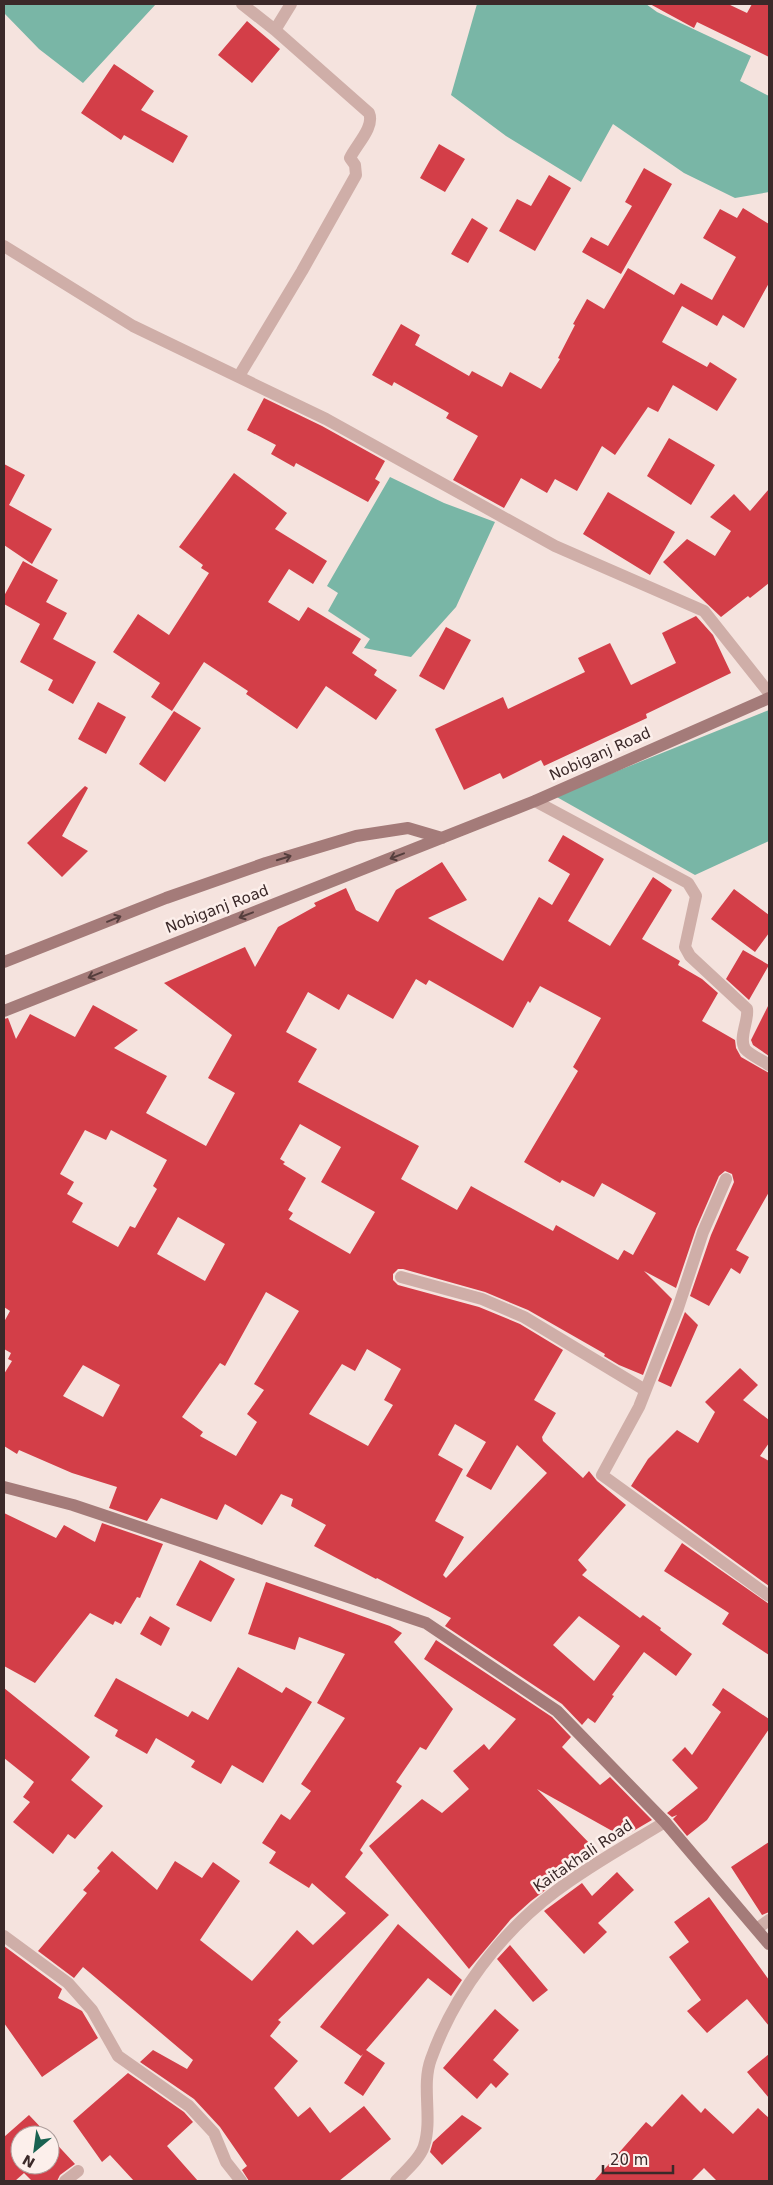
<svg xmlns="http://www.w3.org/2000/svg" width="773" height="2185" viewBox="0 0 773 2185" font-family="'DejaVu Sans',sans-serif">
	<rect width="100%" height="100%" fill="#f5e3de"/>
	<path fill="#79b6a6" d="M4,4H156L83,83L39,49L4,13Z
		M477,4H646L657,12L751,56L740,81L769,96V192L735,198L684,173L613,124L581,182L506,136L451,95Z
		M390,477L444,503L495,522L456,607L411,657L364,648L370,639L328,611L338,593L327,586Z
		M769,710V841L695,875L555,796Z"/>
	<path fill="#d33e48" fill-rule="evenodd" d="M650,4H728L747,13L752,4H769V57L697,22L694,28Z
		M247,21L280,49L252,83L218,55Z
		M114,64L154,91L141,110L188,136L173,163L124,135L121,140L81,113Z
		M439,144L465,159L445,192L420,178Z
		M644,168L672,184L621,274L582,252L591,237L608,246L632,206L625,202Z
		M549,175L571,188L535,251L499,231L517,199L531,206Z
		M743,208L769,224V283L744,328L723,315L717,326L682,306L662,342L707,367L710,362L737,379L717,411L673,385L658,412L648,407L615,455L602,446L577,491L555,479L547,493L521,478L504,508L453,480L478,436L446,418L449,413L394,382L392,386L372,375L401,324L420,335L415,345L469,376L472,371L502,387L510,372L541,389L560,359L558,358L575,325L573,324L587,299L604,309L628,268L674,295L681,283L712,300L736,257L703,238L720,209L737,218Z
		M472,218L488,228L468,263L451,254Z
		M264,398L322,426L385,461L375,479L380,482L368,502L296,463L294,467L271,454L276,445L247,430Z
		M669,438L715,465L691,505L647,476Z
		M4,464L25,475L9,505L52,529L32,564L4,545Z
		M234,473L287,513L275,529L327,561L313,584L289,569L268,602L299,621L308,607L361,639L352,653L377,670L374,675L397,690L376,720L326,686L297,729L246,694L248,691L204,662L172,711L151,697L160,683L113,652L138,614L169,635L209,573L201,568L203,565L179,547Z
		M769,489V583L750,598L748,596L721,617L663,562L687,539L715,556L731,531L710,517L734,494L750,511Z
		M608,492L675,532L650,575L583,534Z
		M23,561L58,580L46,602L67,613L53,639L96,662L73,704L48,690L53,680L20,662L40,624L4,604V596Z
		M696,616L713,635L731,673L646,714L647,718L544,766L541,760L503,779L500,773L464,790L435,729L503,697L508,709L585,672L578,658L610,643L631,685L676,663L662,633Z
		M446,627L471,640L444,690L419,676Z
		M98,702L126,717L106,754L78,739Z
		M174,711L201,728L165,782L139,764Z
		M85,786L88,788L62,836L88,851L62,877L27,843Z
		M563,835L604,859L568,921L610,946L653,877L672,890L642,939L680,961L678,965L702,979L718,993L702,1021L735,1040L736,1048L741,1057L769,1073V1192L736,1250L749,1257L740,1274L731,1268L709,1306L690,1296L711,1235L734,1182L732,1174L725,1171L719,1176L696,1229L676,1288L644,1271L672,1299L643,1375L619,1365L604,1356L605,1354L528,1310L485,1292L403,1269H398L393,1274V1280L398,1285L479,1307L520,1324L563,1350L534,1400L556,1413L542,1437L543,1441L583,1478L589,1471L597,1481L626,1505L578,1560L587,1570L582,1575L640,1618L643,1615L661,1628L660,1630L692,1654L676,1676L644,1652L612,1695L614,1696L595,1723L588,1718L582,1725L562,1704L445,1626L451,1618L377,1578L376,1579L314,1546L326,1525L291,1506L293,1499L281,1494L262,1525L225,1504L217,1520L161,1498L147,1521L109,1508L117,1487L72,1473L19,1450L17,1454L4,1446V1374L12,1361L8,1359L11,1353L4,1349V1322L10,1311L4,1307V1019L8,1018L16,1039L30,1014L75,1037L93,1005L138,1030L114,1048L167,1076L146,1113L206,1146L235,1093L208,1078L232,1035L164,983L245,947L255,967L278,927L316,906L314,903L346,888L356,910L378,922L396,890L442,862L467,900L428,918L503,961L539,897L552,905L570,874L548,861ZM416,979L426,985L429,980L513,1028L528,1001L530,1003L540,986L601,1018L573,1067L578,1071L524,1162L560,1183L562,1180L594,1197L602,1183L656,1213L633,1255L624,1250L618,1260L556,1225L553,1231L471,1186L457,1210L401,1179L419,1146L298,1082L317,1049L286,1032L308,992L339,1010L348,994L393,1019ZM300,1124L341,1147L321,1182L375,1212L350,1254L289,1219L293,1213L288,1210L306,1178L283,1164L285,1162L280,1159ZM85,1130L106,1140L111,1130L167,1160L153,1186L157,1189L135,1228L130,1226L118,1247L72,1222L83,1203L67,1194L74,1182L60,1174ZM178,1217L225,1244L205,1281L157,1254ZM266,1292L299,1311L254,1384L264,1390L247,1414L257,1422L236,1456L200,1436L203,1432L182,1417L220,1363L225,1366ZM367,1349L401,1369L384,1400L393,1405L368,1446L309,1414L342,1364L355,1371ZM83,1365L120,1385L103,1417L63,1396ZM455,1424L486,1442L466,1476L491,1490L517,1445L547,1473L446,1578L443,1575L464,1537L435,1521L463,1469L438,1455ZM579,1616L620,1646L594,1681L553,1645Z
		M734,889L769,915V933L755,952L711,919Z
		M743,950L769,965L749,1000L726,979Z
		M769,1004V1056L753,1045L751,1040Z
		M685,1312L698,1325L671,1387L658,1381Z
		M740,1368L758,1385L743,1400L769,1420V1443L760,1456L769,1461V1586L631,1486L648,1459L677,1430L698,1443L715,1412L705,1402Z
		M4,1513L56,1538L64,1525L95,1542L102,1523L163,1544L140,1598L137,1597L121,1624L115,1621L113,1625L90,1613L35,1683L4,1666Z
		M682,1543L769,1604V1655L722,1624L729,1613L664,1571Z
		M200,1560L235,1579L211,1622L176,1605Z
		M266,1582L390,1626L402,1633L394,1642L453,1709L426,1750L420,1747L396,1782L402,1786L360,1850L363,1853L345,1877L389,1915L278,2020L281,2022L270,2036L298,2061L274,2088L298,2117L310,2107L330,2133L364,2106L391,2139L339,2181H249L242,2170L247,2166L220,2127L194,2099L140,2062L153,2050L187,2069L193,2060L83,1967L74,1978L38,1951L87,1893L83,1890L100,1871L97,1868L112,1851L157,1890L175,1861L202,1878L213,1862L240,1881L200,1940L252,1981L297,1930L313,1945L346,1913L312,1883L309,1888L269,1863L276,1852L262,1843L281,1814L290,1820L311,1791L301,1784L345,1718L317,1703L345,1654L299,1637L295,1650L248,1634Z
		M150,1616L170,1628L161,1646L140,1634Z
		M436,1640L552,1717L571,1737L562,1747L600,1785L610,1777L652,1820L623,1837L537,1789L594,1848L564,1860L572,1870L531,1901L511,1919L469,1969L369,1846L422,1799L442,1813L469,1789L453,1771L484,1744L489,1750L516,1719L424,1659Z
		M238,1667L282,1693L286,1687L312,1702L263,1783L232,1765L221,1784L191,1767L195,1761L156,1738L147,1754L115,1736L118,1730L94,1716L116,1678L188,1717L192,1711L208,1720Z
		M4,1688L90,1757L71,1780L103,1806L75,1839L68,1834L53,1854L13,1822L30,1802L23,1797L34,1782L4,1758Z
		M723,1688L769,1719V1729L707,1820L687,1836L673,1819L677,1815L672,1817L667,1813L698,1788L672,1760L685,1747L692,1755L721,1712L712,1705Z
		M769,1842V1912L762,1915L731,1867Z
		M617,1872L634,1890L598,1923L607,1932L584,1954L544,1911L582,1883L592,1896Z
		M709,1897L769,1980V2026L747,1999L707,2033L687,2011L701,2000L669,1957L689,1942L674,1922Z
		M398,1924L462,1980L451,1996L428,1978L366,2050L385,2063L363,2096L344,2083L363,2054L361,2056L320,2027Z
		M510,1945L548,1990L533,2002L497,1959Z
		M4,1946L62,1989L58,1998L82,2011L98,2038L42,2077L4,2023Z
		M495,2009L519,2030L493,2060L509,2074L496,2088L491,2083L477,2099L443,2068Z
		M769,2054V2098L747,2072Z
		M128,2073L184,2112L193,2122L167,2146L198,2181H134L110,2155L102,2162L73,2121Z
		M682,2094L701,2113L705,2108L733,2134L758,2108L769,2118V2181H717L704,2168L691,2181H594L646,2122L652,2127Z
		M29,2115L48,2135H20V2165H50V2137L75,2164L60,2175L57,2181H32L24,2173L15,2181H4V2137Z
		M462,2115L482,2128L442,2165L430,2152L433,2142Z"/>
	<g fill="none" stroke-linecap="round" stroke-linejoin="round">
		<path stroke="#cfaea8" stroke-width="12" d="M242,4L275,30
			M4,246L133,326L326,419L555,546L704,611L769,693
			M239,376L302,271L356,175L355,165L350,158C356,145 375,127 369,113L275,30L291,4
			M535,801L688,883L696,896L685,947L690,956L747,1009C749,1021 738,1038 745,1049C750,1055 762,1060 769,1065
			M726,1179L703,1232L678,1308L639,1407L602,1475L769,1596
			M401,1277L482,1299L524,1317L645,1390
			M758,1928L769,1920
			M4,1936L68,1983L92,2010L118,2056L189,2106L214,2133L226,2162L241,2181
			M65,2181L78,2171
			M396,2181C405,2171 420,2159 424,2146C433,2118 421,2086 431,2059C454,1994 501,1932 556,1891C590,1865 629,1844 665,1822"/>
		<path stroke="#a47b79" stroke-width="12" d="M4,962L166,898L266,863L356,836L408,828L442,838
			M4,1011L535,801L769,698
			M4,1487L73,1505L426,1623L557,1711L665,1822L769,1944"/>
	</g>
	<defs><path id="oneway-shaft" d="M-6 0H5M1.5-3L5.5 0L1.5 3" fill="none" stroke-width="1.6" stroke-linecap="round" stroke-linejoin="round" transform="scale(1.25)"/></defs>
	<g stroke="#553e3d">
		<use href="#oneway-shaft" transform="translate(397 856) rotate(159)"/>
		<use href="#oneway-shaft" transform="translate(284 858) rotate(-17)"/>
		<use href="#oneway-shaft" transform="translate(246 915) rotate(159)"/>
		<use href="#oneway-shaft" transform="translate(114 919) rotate(-22)"/>
		<use href="#oneway-shaft" transform="translate(95 975) rotate(158)"/>
	</g>
	<g text-anchor="middle" stroke-width="5" stroke-linejoin="round" paint-order="stroke">
		<g font-size="15" fill="#3b2929" stroke="#fcefeb">
			<text transform="translate(600 754) rotate(-24)" y="5">Nobiganj Road</text>
			<text transform="translate(217 909) rotate(-21)" y="5">Nobiganj Road</text>
			<text transform="translate(583 1856) rotate(-34)" y="5">Kaitakhali Road</text>
		</g>
	</g>
	<rect width="773" height="2185" fill="none" stroke="#3b2929" stroke-width="10"/>
	<g transform="translate(35 2150) rotate(209)"><circle r="24" fill="#fcefeb" stroke="#afa09d"/>
	<path d="M0-4L9 19L0 12L-9 19Z" fill="#196251"/>
	<text y="-8" font-size="14" font-weight="bold" text-anchor="middle" fill="#3b2929">N</text>
	</g>
	<path d="M603 2165v8h70v-8" fill="none" stroke="#3b2929" stroke-width="2.5"/>
	<text x="610" y="2165" font-size="15" fill="#3b2929" stroke="#fcefeb" stroke-width="4" paint-order="stroke">20 m</text>
</svg>
